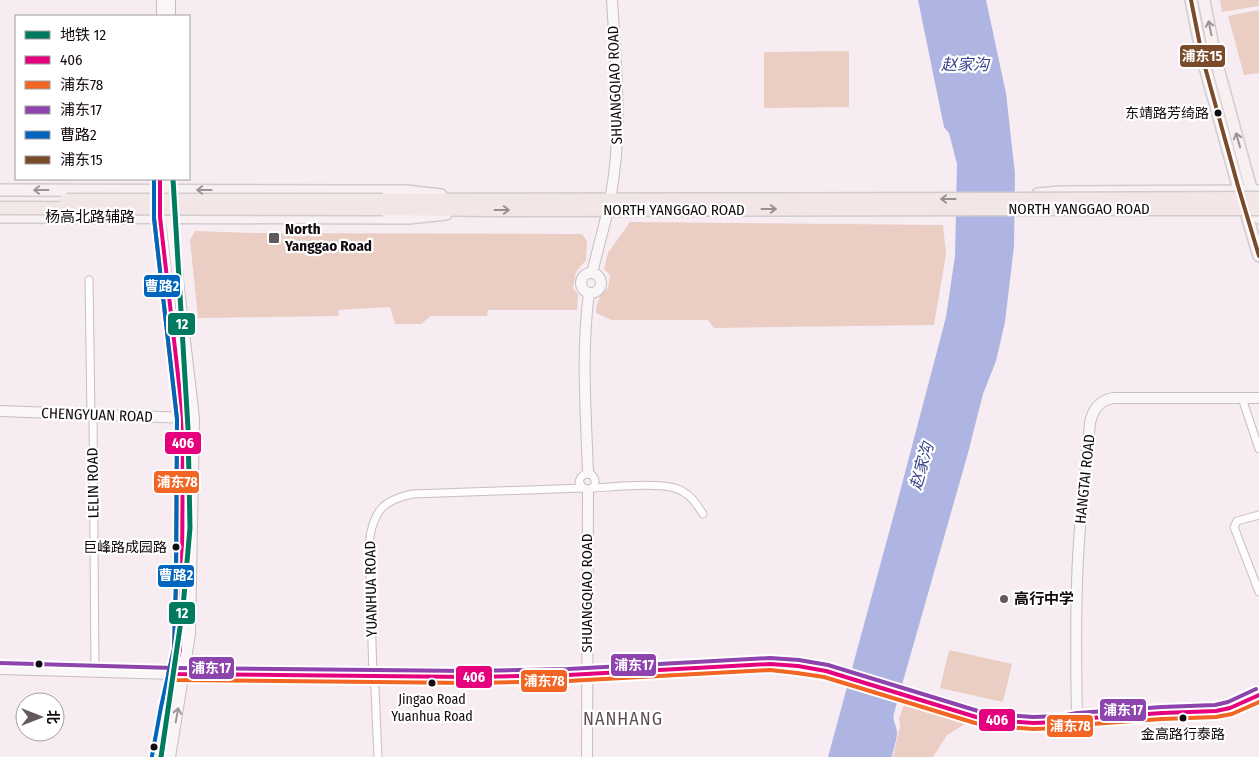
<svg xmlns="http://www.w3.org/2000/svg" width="1259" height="757" viewBox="0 0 1259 757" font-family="'Fira Sans Condensed','Noto Sans SC',sans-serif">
	<rect width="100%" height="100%" fill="#f7ecf2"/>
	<path fill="#eacec4" d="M1220,0H1259V6L1222,12Z
		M1259,10V73L1244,75L1228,16Z
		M849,51V107L764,108V52Z
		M630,222L943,225L946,254L934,325L714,328L708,320H611L596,313V308L600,296L608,288L610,275L604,269L608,253Z
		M195,231L253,233L582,234L587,241L586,260L576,272L573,288L578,294L577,310H488L487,316H431L421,324H395L390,307L338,310L339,316L198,318L190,240Z
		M949,650L1012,664L1003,702L940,688Z
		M904,705L965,724L947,735L933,757H893L900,726L899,718Z"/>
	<path fill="#afb5e3" d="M918,0H986L1006,93L1015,174L1014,246L1005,322L996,361L983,394L968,453L894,713C892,722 897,725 897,733C897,740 893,750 892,757H828L897,503L946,317L955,256L957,164L949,133L944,127Z"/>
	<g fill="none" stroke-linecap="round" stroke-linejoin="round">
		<defs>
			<path id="street" d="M89,280L91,415
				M1242,398L1259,449
				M93,415L95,671
				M593,488C614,487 665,481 682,491C692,496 697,505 703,514
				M1259,515L1237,521L1234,527L1259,592
				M378,757L375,689L373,676L369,543C373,512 382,500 413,494L583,488C593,492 599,483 592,475L585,474L581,477L579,482L583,488"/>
			<path id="secondary" d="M162,0V16
				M170,0V16
				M170,197V179
				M610,200C623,134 616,67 612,0
				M170,211L194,418L190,634L170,757
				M581 283a10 10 0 1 1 20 0a10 10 0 1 1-20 0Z
				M592,273L608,210
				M0,411L188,418
				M588,473C586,413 581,353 589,293
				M0,669L174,674L470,677L568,675L770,664C789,665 807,667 826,671L976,717L990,720L1033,723L1061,722L1077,719L1162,713L1216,711L1230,708L1259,695
				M1077,719C1076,666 1075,613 1078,559C1080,514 1086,469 1090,423C1093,409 1099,401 1113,398H1259
				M158,757L167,708L180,650L182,581L183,419L160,217V179
				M587,757L588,490"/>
			<path id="primary" d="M1191,0L1203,60L1238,186L1259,256
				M1204,0L1215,57L1259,218
				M0,190L406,191L441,195
				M1038,194L1060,192L1259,191
				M0,217L409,218L446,214"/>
			<path id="highway" d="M383,200L997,199
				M383,209L499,210L996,209"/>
		</defs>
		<use href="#street" stroke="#c7bdc2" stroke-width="9"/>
		<use href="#secondary" stroke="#c7bdc2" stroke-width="12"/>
		<use href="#primary" stroke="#d1cccf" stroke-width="14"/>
		<use href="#highway" stroke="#d1cccf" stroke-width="15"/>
		<use href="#street" stroke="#fefcfd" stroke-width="7"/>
		<use href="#secondary" stroke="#faf5f6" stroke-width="10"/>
		<use href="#primary" stroke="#f8eff0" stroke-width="11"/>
		<use href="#highway" stroke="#f3e6e7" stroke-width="12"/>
		<defs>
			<path id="highway-bridge" d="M997,199L1259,198
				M66,200H383
				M0,208L383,209
				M996,209H1259"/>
		</defs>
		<use href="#highway-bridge" stroke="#d1cccf" stroke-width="15" stroke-linecap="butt"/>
		<use href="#highway-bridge" stroke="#f3e6e7" stroke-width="12"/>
		<defs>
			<path id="bus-1" d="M160,179V217L183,419L182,581L180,650L174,674L470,677L568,675L770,664L798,666L826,671L976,717L990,720L1033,723L1061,722L1077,719L1162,713L1216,711L1230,708L1259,695"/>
			<path id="bus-2" d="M154,179V218L177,419L176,581L174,649L168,674L169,677L172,680L470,683L568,681L770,670L797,673L824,677L975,723L990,726L1033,729L1062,728L1078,725L1162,719L1216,717L1232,714L1259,702"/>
			<path id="bus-3" d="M0,663L174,668L470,671L568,669L770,658L799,660L828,665L978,711L991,714L1033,717L1060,716L1077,713L1162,707L1215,705L1228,702L1256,689"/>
			<path id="bus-4" d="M152,756L161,707L174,649L176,581L177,419L154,218V179"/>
			<path id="bus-5" d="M1191,0L1203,60L1238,186L1259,256"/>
		</defs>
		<use href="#bus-1" stroke="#fff" stroke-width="8"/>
		<use href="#bus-2" stroke="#fff" stroke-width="8"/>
		<use href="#bus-3" stroke="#fff" stroke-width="8"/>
		<use href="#bus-4" stroke="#fff" stroke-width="8"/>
		<use href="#bus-5" stroke="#fff" stroke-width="8"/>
		<use href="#bus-1" stroke="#e5007d" stroke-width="4"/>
		<use href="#bus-2" stroke="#f26522" stroke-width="4"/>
		<use href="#bus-3" stroke="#8e44ad" stroke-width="4"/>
		<use href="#bus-4" stroke="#0065bd" stroke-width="4"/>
		<use href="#bus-5" stroke="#7a4b2a" stroke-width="4"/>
		<defs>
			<path id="metro-1" d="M161,757L183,607L190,528L188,428L173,179"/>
		</defs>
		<use href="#metro-1" stroke="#fff" stroke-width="9"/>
		<use href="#metro-1" stroke="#007b5f" stroke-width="5"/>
	</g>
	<defs><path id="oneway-shaft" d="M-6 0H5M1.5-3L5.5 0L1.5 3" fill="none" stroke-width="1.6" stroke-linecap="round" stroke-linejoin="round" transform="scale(1.25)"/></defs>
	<g stroke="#9c9396">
		<use href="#oneway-shaft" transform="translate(1210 28) rotate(-101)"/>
		<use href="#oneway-shaft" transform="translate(1238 140) rotate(-106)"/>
		<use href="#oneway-shaft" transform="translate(41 190) rotate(180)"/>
		<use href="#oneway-shaft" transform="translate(204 190) rotate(-180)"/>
	</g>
	<g stroke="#998e91">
		<use href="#oneway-shaft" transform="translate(948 199) rotate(180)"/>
		<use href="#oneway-shaft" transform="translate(769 209)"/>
		<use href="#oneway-shaft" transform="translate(502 210)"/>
	</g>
	<use stroke="#9d979a" href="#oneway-shaft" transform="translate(177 715) rotate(-80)"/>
	<g fill="#120a0f" stroke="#fff" stroke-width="2">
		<circle cx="1218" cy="113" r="4.5"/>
		<circle cx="176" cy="547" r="4.5"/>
		<circle cx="39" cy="664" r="4.5"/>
		<circle cx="432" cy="683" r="4.5"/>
		<circle cx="1183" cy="718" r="4.5"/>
		<circle cx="154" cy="747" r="4.5"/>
	</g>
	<g fill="#62595e" stroke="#fff" stroke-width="2">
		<rect x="268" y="232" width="12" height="12" rx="2.5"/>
		<circle cx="1004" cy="599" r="5"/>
	</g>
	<g text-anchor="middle" stroke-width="4.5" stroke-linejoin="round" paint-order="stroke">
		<g font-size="14" fill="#120a0f" stroke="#fff" text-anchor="end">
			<text x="1209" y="118">东靖路芳绮路</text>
			<text x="167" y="552">巨峰路成园路</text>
			<text x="432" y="704" text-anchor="middle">Jingao Road<tspan x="432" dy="17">Yuanhua Road</tspan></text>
			<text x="1183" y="739" text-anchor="middle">金高路行泰路</text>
		</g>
		<g font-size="15" fill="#120a0f" stroke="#fff">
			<text transform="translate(615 85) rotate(-92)" y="5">SHUANGQIAO ROAD</text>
			<text x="1079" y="214">NORTH YANGGAO ROAD</text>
			<text x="674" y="215">NORTH YANGGAO ROAD</text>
			<text x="90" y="222">杨高北路辅路</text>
			<text transform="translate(97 415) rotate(2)" y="5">CHENGYUAN ROAD</text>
			<text transform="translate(1085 479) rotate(-84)" y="5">HANGTAI ROAD</text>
			<text transform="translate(93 483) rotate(-91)" y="5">LELIN ROAD</text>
			<text transform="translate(371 589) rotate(-91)" y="5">YUANHUA ROAD</text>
			<text transform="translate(587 593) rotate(-90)" y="5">SHUANGQIAO ROAD</text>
		</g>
		<g font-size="15" font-weight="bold" fill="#120a0f" stroke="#fff" text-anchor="start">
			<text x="285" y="234">North<tspan x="285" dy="17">Yanggao Road</tspan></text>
			<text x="1014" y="604">高行中学</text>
		</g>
		<g font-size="16" font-style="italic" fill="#38418b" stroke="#fff">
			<text x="965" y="70">赵家沟</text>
			<text transform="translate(921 466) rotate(-74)" y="6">赵家沟</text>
		</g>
		<g font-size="18" letter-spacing="1" fill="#604c58" stroke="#fff">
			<text x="623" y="725">NANHANG</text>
		</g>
	</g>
	<g stroke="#fff" stroke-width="2">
		<rect x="1179" y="44" width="47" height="24" rx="5" fill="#7a4b2a"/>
		<rect x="143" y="274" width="38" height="24" rx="5" fill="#0065bd"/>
		<rect x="167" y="312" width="29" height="24" rx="5" fill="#007b5f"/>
		<rect x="164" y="431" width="38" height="24" rx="5" fill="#e5007d"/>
		<rect x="153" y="470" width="47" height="24" rx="5" fill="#f26522"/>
		<rect x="157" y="564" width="38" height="24" rx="5" fill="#0065bd"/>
		<rect x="168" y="601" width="28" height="24" rx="5" fill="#007b5f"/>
		<rect x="610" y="653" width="47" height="24" rx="5" fill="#8e44ad"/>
		<rect x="188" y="656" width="47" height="24" rx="5" fill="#8e44ad"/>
		<rect x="455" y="665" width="38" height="24" rx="5" fill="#e5007d"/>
		<rect x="520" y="669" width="48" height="24" rx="5" fill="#f26522"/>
		<rect x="1099" y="698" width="48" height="24" rx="5" fill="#8e44ad"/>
		<rect x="978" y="708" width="38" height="24" rx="5" fill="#e5007d"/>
		<rect x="1046" y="714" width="48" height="24" rx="5" fill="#f26522"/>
	</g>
	<g font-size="14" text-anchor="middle" font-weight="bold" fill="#fff">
		<text x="1202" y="61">浦东15</text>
		<text x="162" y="291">曹路2</text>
		<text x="182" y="329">12</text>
		<text x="183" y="448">406</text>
		<text x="177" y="487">浦东78</text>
		<text x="176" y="580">曹路2</text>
		<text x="182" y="618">12</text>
		<text x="634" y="670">浦东17</text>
		<text x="211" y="673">浦东17</text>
		<text x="474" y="682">406</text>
		<text x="544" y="686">浦东78</text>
		<text x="1123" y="715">浦东17</text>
		<text x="997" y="725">406</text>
		<text x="1070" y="731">浦东78</text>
	</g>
	<rect x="15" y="15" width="175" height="165" fill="#ffffff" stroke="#a09d9f"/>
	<rect x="25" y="31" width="25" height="8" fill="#007b5f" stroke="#a09d9f"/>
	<text x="60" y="40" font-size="15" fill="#120a0f">地铁 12</text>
	<rect x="25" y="56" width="25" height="8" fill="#e5007d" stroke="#a09d9f"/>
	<text x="60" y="65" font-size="15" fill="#120a0f">406</text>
	<rect x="25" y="81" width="25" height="8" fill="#f26522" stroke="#a09d9f"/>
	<text x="60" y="90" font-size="15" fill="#120a0f">浦东78</text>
	<rect x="25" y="106" width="25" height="8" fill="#8e44ad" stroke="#a09d9f"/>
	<text x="60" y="115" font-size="15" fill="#120a0f">浦东17</text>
	<rect x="25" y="131" width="25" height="8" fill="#0065bd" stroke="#a09d9f"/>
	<text x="60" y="140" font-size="15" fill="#120a0f">曹路2</text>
	<rect x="25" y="156" width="25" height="8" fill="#7a4b2a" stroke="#a09d9f"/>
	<text x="60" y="165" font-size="15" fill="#120a0f">浦东15</text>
	<g transform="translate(40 717) rotate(90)"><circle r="24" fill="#ffffff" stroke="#a09d9f"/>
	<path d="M0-4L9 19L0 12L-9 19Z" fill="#62595e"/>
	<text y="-8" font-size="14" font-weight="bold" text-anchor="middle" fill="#120a0f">北</text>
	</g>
</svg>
